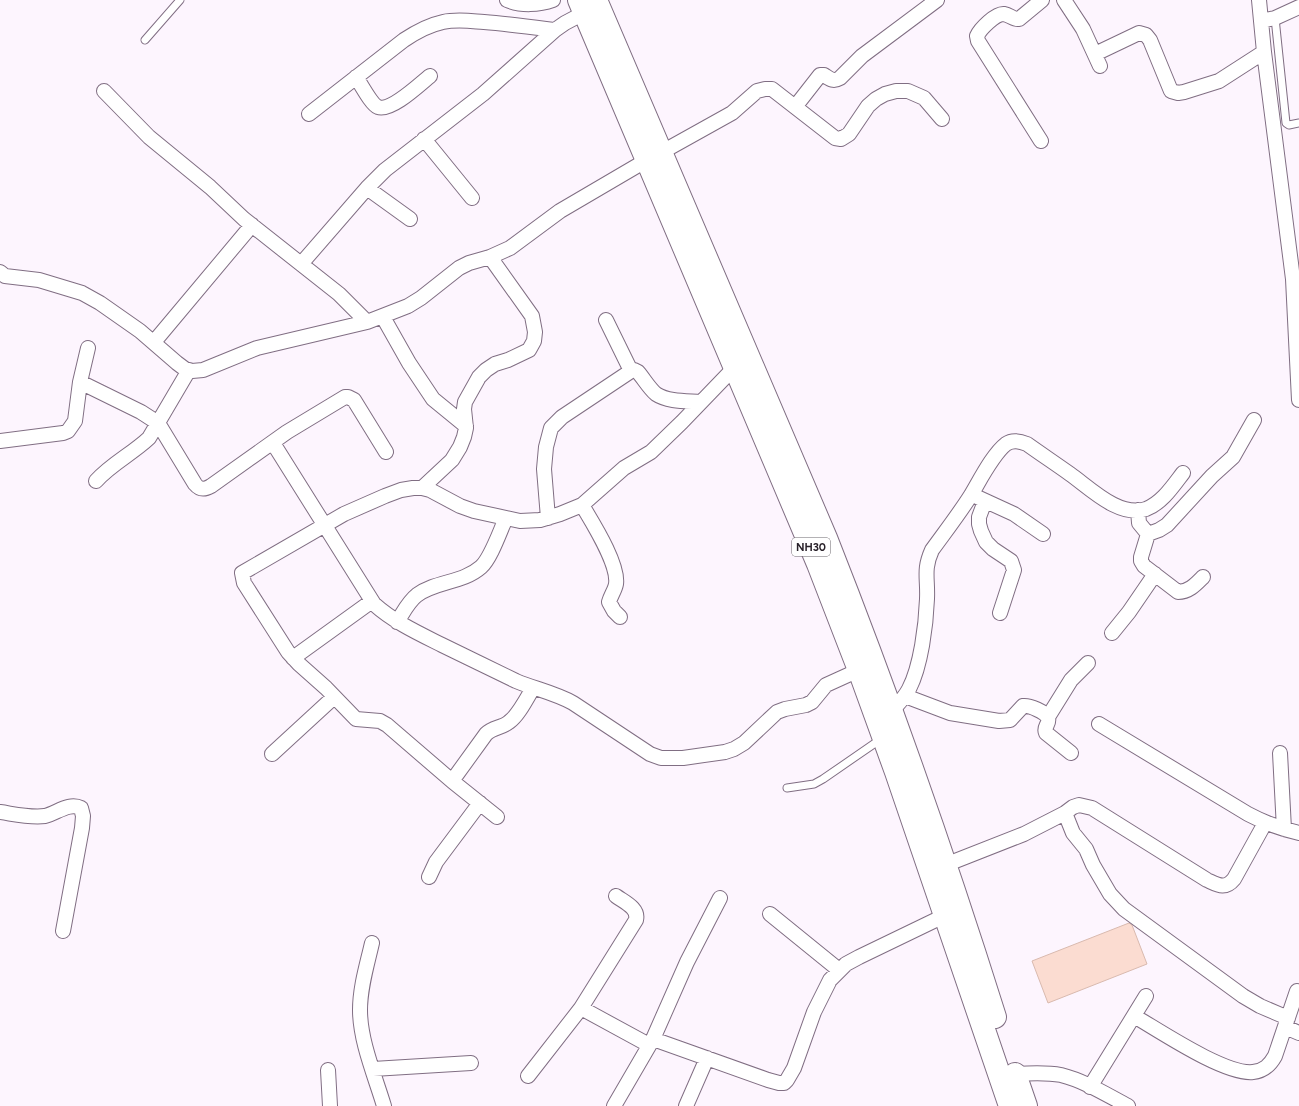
<svg xmlns="http://www.w3.org/2000/svg" width="1299" height="1106" viewBox="0 0 1299 1106" font-family="Figtree,sans-serif">
	<rect width="100%" height="100%" fill="#fdf5fe"/>
	<path fill="#fbdcd1" stroke="#d9baaf" d="M1129,923L1132,925L1147,964L1048,1003L1032,961Z"/>
	<g fill="none" stroke-linecap="round" stroke-linejoin="round">
		<defs>
			<path id="lane" d="M1275,18L1286,123L1289,125L1299,123
				M145,40L180,0
				M787,788L814,784L823,779L881,739"/>
			<path id="street" d="M507,0C521,6 539,5 553,0
				M1064,0L1083,29L1100,66
				M1259,0L1264,52L1293,279L1299,400
				M1261,21L1275,18L1299,7
				M1095,54L1139,33L1146,35L1150,40L1171,91L1178,93L1184,92L1219,81L1264,52
				M356,77C361,84 371,104 378,107C391,112 420,84 430,76
				M104,91L149,137L210,187L244,219L339,294L367,322
				M795,107L820,75H824C830,79 833,82 840,78L862,56L937,0
				M309,114L404,40C416,32 429,25 443,22C457,19 470,21 484,22C508,24 531,27 555,30
				M424,139L472,198
				M1041,141L978,41L977,36C980,29 996,13 1004,14C1010,15 1014,20 1019,19L1042,0
				M662,152L732,113L757,91L765,89H772L835,138L841,139L849,134L868,106L876,99L885,94L896,91H908L924,98L942,119
				M367,188L410,219
				M301,264L367,188L385,170L483,94L555,30L565,23L584,13
				M0,272L5,276L39,280L82,293L100,303L140,331L177,363L185,369L192,371L203,370L257,348L367,322L408,306L421,298L459,268L469,263L490,257L510,248L560,211L647,160
				M383,317L409,363L433,399L466,426
				M606,320L631,371
				M154,342L252,225
				M80,382L141,412L158,423L195,484C200,490 204,490 211,486L287,432L345,397H348L354,400L386,452
				M0,441L63,433L68,431L75,421L80,382L88,348
				M273,443L374,604C394,622 418,633 442,645C467,657 491,669 516,681C535,689 555,693 573,703L650,754L661,758H683L725,752L734,749L744,743L777,712L785,709L806,705L812,702L826,685L859,670
				M96,481C111,464 132,454 149,438L189,370
				M422,488L452,460L460,447L464,437L466,428L464,409L465,402L479,377L486,370L495,364L508,360L529,350L534,341L535,332L532,316L490,257
				M977,497L1014,514L1043,534
				M985,501L979,517V524L981,531L986,542L993,549L1011,561L1014,570L1000,613
				M582,505C592,522 619,564 616,584C615,590 611,595 609,602L614,611L620,617
				M1138,510L1139,523L1148,534L1141,557V561L1144,566L1178,592C1189,592 1196,584 1203,577
				M548,518L544,469L546,447L551,428L562,417L631,371L634,370L638,372C644,379 649,388 656,394C668,402 687,401 700,402
				M1148,534L1159,530L1167,525L1212,476L1233,457L1254,420
				M397,622C403,613 408,602 417,595C436,581 463,583 481,567C491,558 500,531 506,518
				M1112,633L1129,612L1155,574
				M293,658L372,601
				M905,696L950,713L999,721L1010,720L1023,706C1029,705 1046,712 1048,718C1050,724 1043,727 1046,733L1071,753
				M892,711C898,704 905,697 909,689C921,666 926,625 927,599C928,578 923,570 932,550C945,532 959,514 971,495C980,480 993,454 1006,444C1013,439 1020,441 1027,444C1041,454 1056,464 1070,474C1090,488 1119,518 1146,509C1162,503 1173,486 1183,473
				M1048,717L1071,680L1088,663
				M1099,724L1248,814C1265,823 1281,829 1299,833
				M1280,753L1284,829
				M272,754L334,697
				M452,781L486,734C493,727 502,728 509,722C518,716 527,698 533,688
				M0,812C14,814 30,818 45,816C57,813 69,802 81,808L83,816L82,828L63,931
				M1065,813L1073,833L1086,849L1093,865L1110,894L1124,909L1243,996L1260,1006L1288,1018
				M497,817L452,781L387,725L380,721L356,719L326,688L299,664L288,652L244,583L242,573L344,514L385,496L401,490L413,488H422L430,490L460,506L474,511L520,521L540,520L560,514L582,505L624,468L651,452L682,422L734,368
				M945,865L1024,834L1065,813L1073,807L1079,805L1092,808L1207,880C1218,885 1225,890 1234,879L1265,823
				M429,877L436,862L480,803
				M770,914L839,970
				M372,943C367,965 360,987 360,1010C360,1041 375,1076 384,1106
				M581,1008L636,920C639,908 624,902 616,896
				M1134,1016C1160,1031 1225,1075 1253,1072C1264,1071 1270,1065 1275,1056L1297,991
				M1285,1027L1299,1033
				M653,1039L687,962L720,898
				M373,1069L471,1063
				M328,1070L330,1106
				M1015,1074C1030,1073 1046,1072 1061,1075C1085,1081 1107,1095 1128,1106
				M528,1076L581,1008L649,1045
				M1090,1087L1146,996
				M614,1106L653,1039L768,1080L779,1083H784L787,1080L794,1068L814,1012L830,980L846,964L859,957L946,915
				M686,1106L707,1058"/>
			<path id="highway" d="M579,0L818,564L859,670L896,772L1010,1106
				M596,0L826,538C888,695 944,855 995,1017
				M1015,1074L1026,1106"/>
		</defs>
		<use href="#lane" stroke="#806e83" stroke-width="9"/>
		<use href="#street" stroke="#806e83" stroke-width="16"/>
		<use href="#highway" stroke="#806e83" stroke-width="24"/>
		<use href="#lane" stroke="#fff" stroke-width="7"/>
		<use href="#street" stroke="#fff" stroke-width="14"/>
		<use href="#highway" stroke="#fff" stroke-width="22"/>
	</g>
	<g text-anchor="middle" stroke-width="3.5" stroke-linejoin="round" paint-order="stroke">
		<rect fill="#fff" stroke="#69646a" stroke-width="1" x="792" y="538" width="38" height="18" rx="3"/>
		<g font-size="11" font-weight="bold" fill="#29222a">
			<text x="811" y="551">NH30</text>
		</g>
	</g>
</svg>
